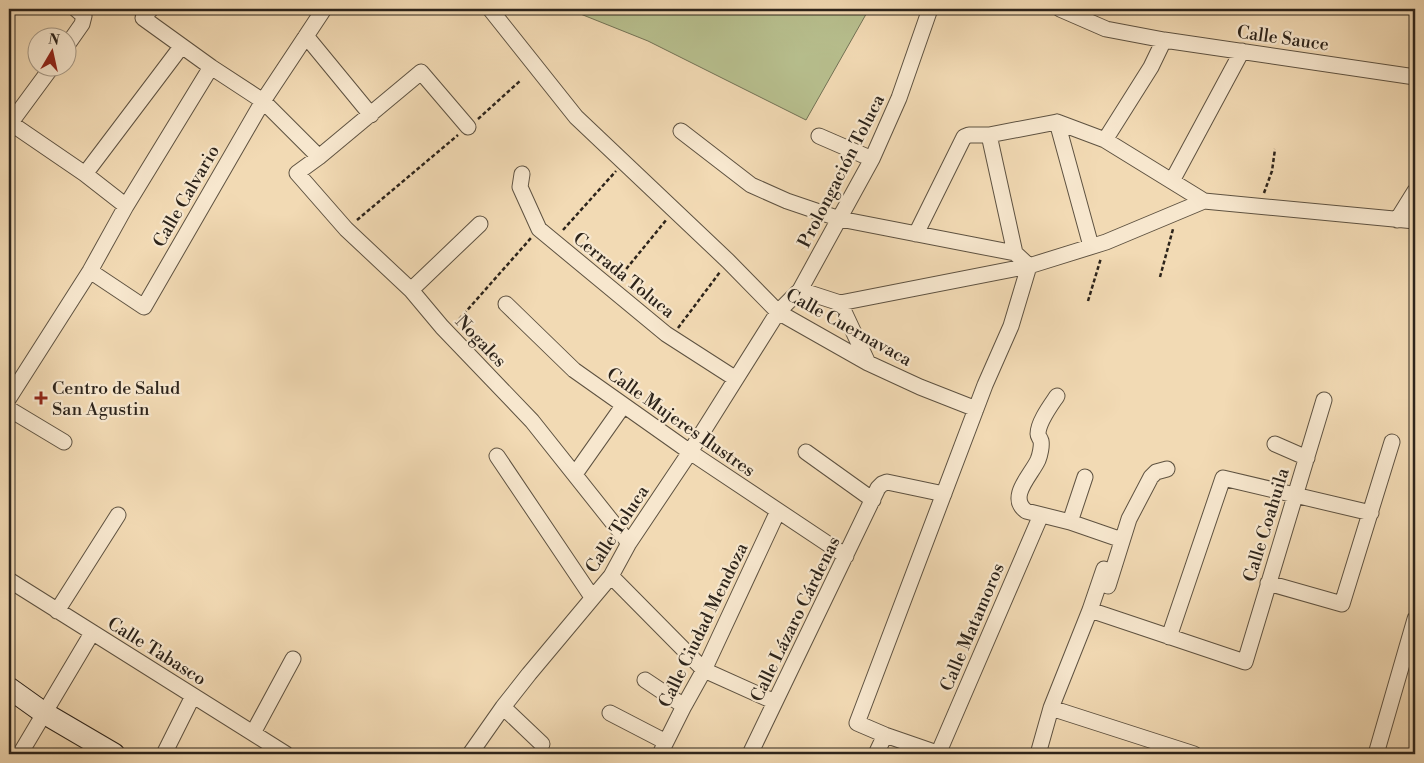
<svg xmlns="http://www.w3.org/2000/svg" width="1424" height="763" viewBox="0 0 1424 763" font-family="'Libre Bodoni',serif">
	<rect width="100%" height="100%" fill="#f2dab4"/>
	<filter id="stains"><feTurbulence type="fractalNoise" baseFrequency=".004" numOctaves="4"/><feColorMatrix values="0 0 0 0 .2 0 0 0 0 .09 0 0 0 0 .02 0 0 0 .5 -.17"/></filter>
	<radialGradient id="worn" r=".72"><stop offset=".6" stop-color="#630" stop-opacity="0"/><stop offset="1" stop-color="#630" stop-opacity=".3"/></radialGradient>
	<path fill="#b8c08f" stroke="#727255" d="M568,9H869L806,120L648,41Z"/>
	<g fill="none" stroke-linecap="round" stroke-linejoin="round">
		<defs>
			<path id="minor" d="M151,9L143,18L211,67L263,101L319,157
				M490,9L576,117L728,261L778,312L868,363L920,387L976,409
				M1060,9L1106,29L1164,40L1415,77
				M306,36L371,115
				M68,44L82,24L84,16L76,9
				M9,122L85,174L126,206
				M1057,122L1091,246
				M9,125L51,68
				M468,127L421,72L319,157L297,173L346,229L411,290L442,327L532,421L629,543
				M681,131L751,185L787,201L840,219L1015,253L1029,266
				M989,135L1015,253
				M819,136L872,159
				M1105,140L1151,67L1164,40
				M85,174L181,47
				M522,174L520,187L539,229L666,334L736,379
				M1172,181L1242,51
				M1397,220L1415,191
				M916,234L964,137L969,135H989L1057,122L1105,140L1204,201L1415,221
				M90,271L144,307L263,101L324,9
				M411,290L480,224
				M800,290L840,303L868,363
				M840,303L1029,266L1106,242L1204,201
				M506,304L574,370L690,452L846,556
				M1057,396C1051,405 1038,422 1038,434C1038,436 1040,438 1041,441C1042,446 1040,455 1038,460C1032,474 1007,497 1026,511L1070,522L1122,540
				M9,398L90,271L126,206L211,67
				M9,409L64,442
				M1275,444L1307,458
				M806,452L873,500
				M497,456L592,597
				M575,474L623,406
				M1070,522L1085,477
				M611,576L704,670L775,702
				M9,580L286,754
				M1268,583L1342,604L1392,442
				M1108,586L1129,519L1151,477L1156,472L1167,469
				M1090,610L1245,662L1324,400
				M57,611L118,515
				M1169,637L1223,478L1371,513
				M645,680L684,706
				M503,707L542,744
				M1051,708L1194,754
				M610,713L666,742
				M253,733L293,659
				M20,754L92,633
				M164,754L193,696
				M470,754L503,707L529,674L611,576L629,543L690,452L778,312L800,290L872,159L899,98L930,9
				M660,754L684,706L704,670L778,511
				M750,754L878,488L882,484L887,482L944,494
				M876,754L885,735
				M938,754L1041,515
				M940,754L885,735L857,723L985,385L1011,326L1029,266
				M1038,754L1051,708L1090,610L1104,569
				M1376,754L1415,619"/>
			<path id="secondary" d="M9,688L44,713L114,754"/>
		</defs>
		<use href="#minor" stroke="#5e5241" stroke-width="17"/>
		<use href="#secondary" stroke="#2d241b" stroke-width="23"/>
		<path stroke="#2d241b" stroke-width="2.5" stroke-dasharray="4 2.5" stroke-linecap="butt" d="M478,119L521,80
			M1264,193L1272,171L1275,149
			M357,220L458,135
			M563,230L616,171
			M1160,277L1173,229
			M618,279L667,219
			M1088,301L1101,258
			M455,324L531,238
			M678,328L720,272"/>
		<use href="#minor" stroke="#f7e7ce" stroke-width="15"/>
		<use href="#secondary" stroke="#f7e7ce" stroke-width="21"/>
	</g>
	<path fill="#8f2418" stroke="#f7e7ce" stroke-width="2" d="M38.5 390.5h5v5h5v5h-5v5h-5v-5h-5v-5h5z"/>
	<g text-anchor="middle" stroke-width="4.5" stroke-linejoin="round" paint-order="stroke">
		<g font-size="18" fill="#2d241b" stroke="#f7e7ce">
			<text transform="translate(1283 38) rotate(8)" y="6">Calle Sauce</text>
			<text transform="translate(841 171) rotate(-63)" y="6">Prolongación Toluca</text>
			<text transform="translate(186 196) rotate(-60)" y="6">Calle Calvario</text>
			<text transform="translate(624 275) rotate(39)" y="6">Cerrada Toluca</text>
			<text transform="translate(849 327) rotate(29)" y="6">Calle Cuernavaca</text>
			<text transform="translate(481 341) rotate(46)" y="6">Nogales</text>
			<text transform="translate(681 422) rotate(35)" y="6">Calle Mujeres Ilustres</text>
			<text transform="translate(1266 525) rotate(-73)" y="6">Calle Coahuila</text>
			<text transform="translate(617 529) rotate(-57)" y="6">Calle Toluca</text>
			<text transform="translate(795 619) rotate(-64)" y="6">Calle Lázaro Cárdenas</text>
			<text transform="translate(703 625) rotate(-64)" y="6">Calle Ciudad Mendoza</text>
			<text transform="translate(972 627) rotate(-67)" y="6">Calle Matamoros</text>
			<text transform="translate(157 651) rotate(32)" y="6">Calle Tabasco</text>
		</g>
		<g font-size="18" fill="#2d241b" stroke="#f7e7ce" text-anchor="start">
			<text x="52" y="394">Centro de Salud<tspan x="52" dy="21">San Agustin</tspan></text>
		</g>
	</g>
	<rect width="1424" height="763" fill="none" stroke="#f2dab4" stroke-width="30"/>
	<rect x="10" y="10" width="1404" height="743" fill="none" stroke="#2d241b" stroke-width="2.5"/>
	<rect x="15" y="15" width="1394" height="733" fill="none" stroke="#2d241b"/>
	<g transform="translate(52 52) rotate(9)"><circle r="24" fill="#f7e7ce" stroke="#a69986"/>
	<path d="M0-4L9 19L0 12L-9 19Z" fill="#8f2418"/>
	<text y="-8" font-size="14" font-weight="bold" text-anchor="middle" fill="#2d241b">N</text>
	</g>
	<rect width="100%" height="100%" filter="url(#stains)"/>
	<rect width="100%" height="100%" fill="url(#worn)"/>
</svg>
